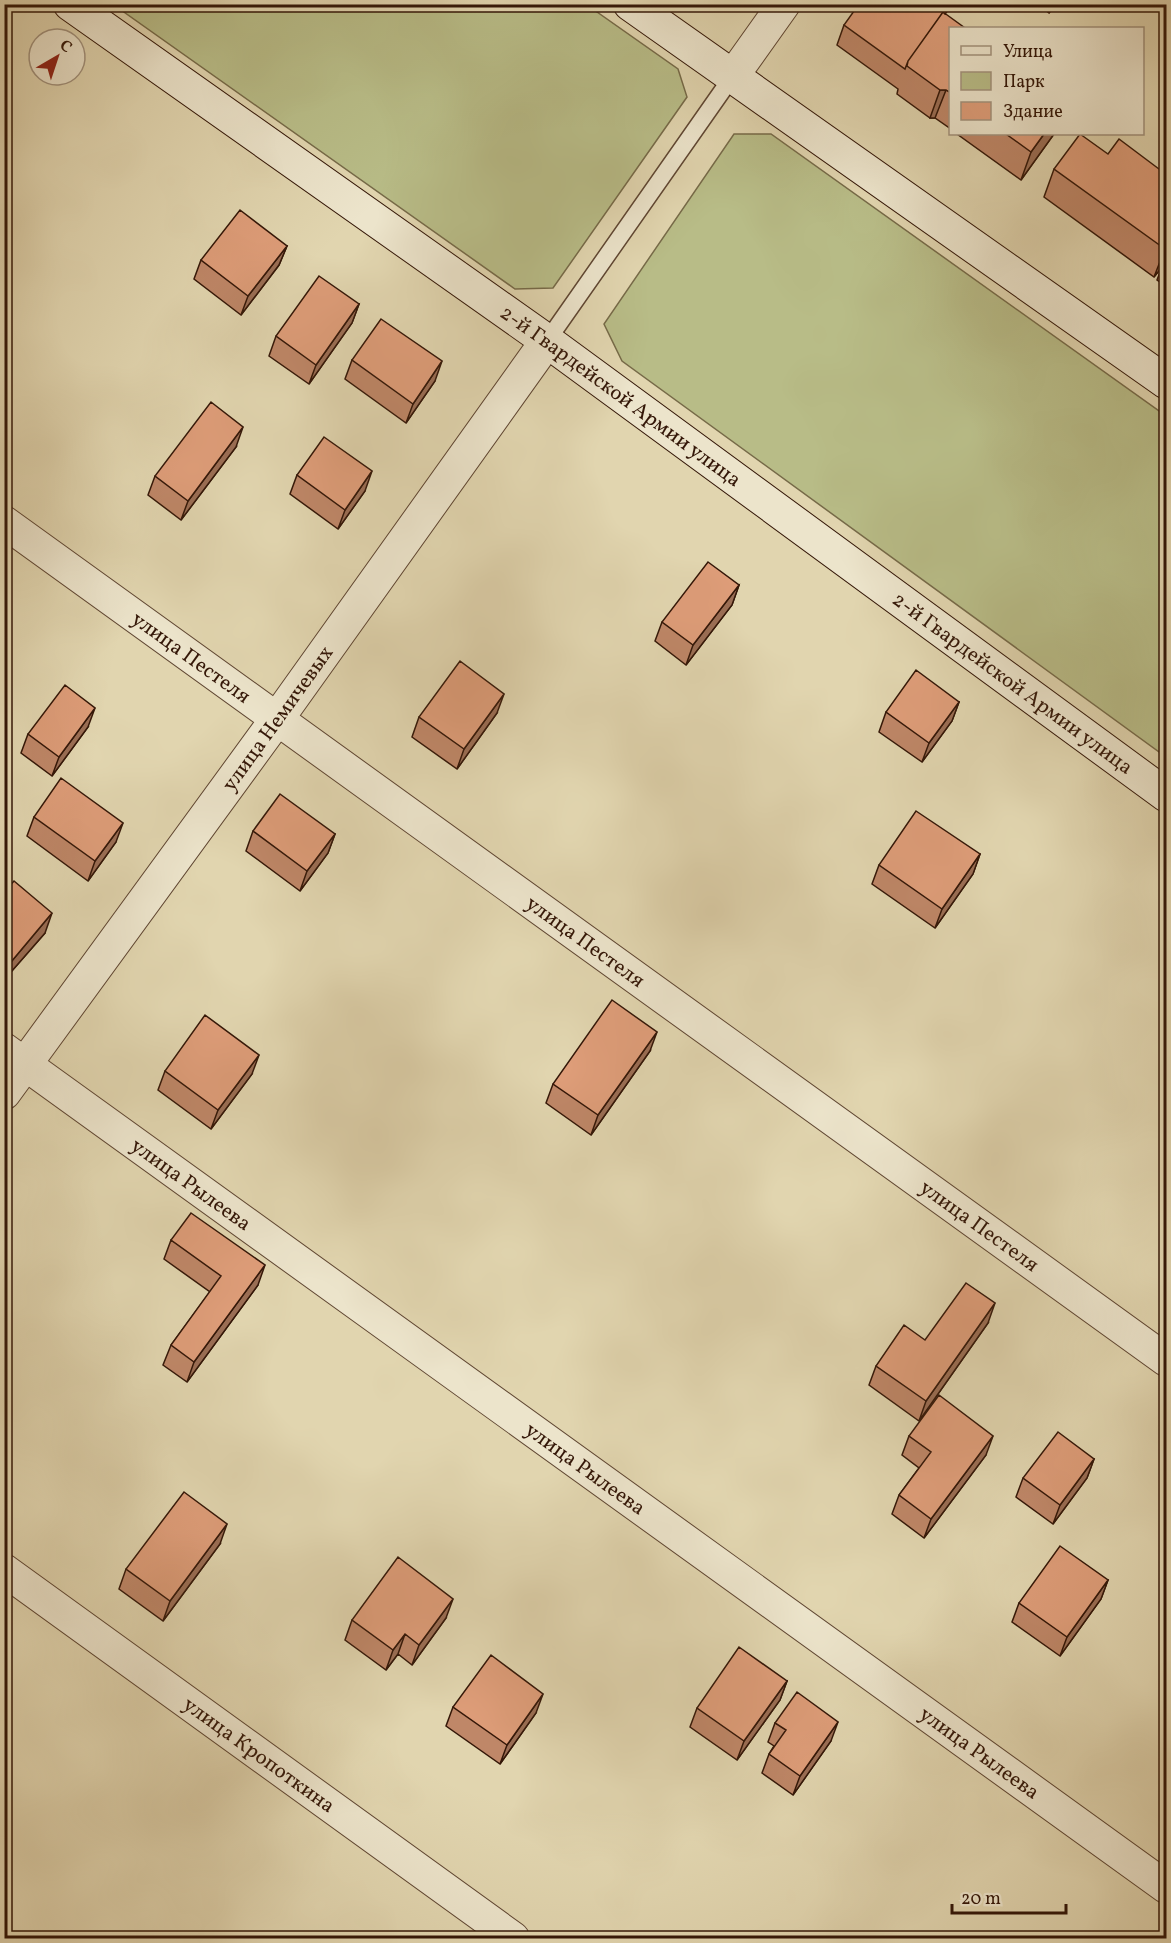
<svg xmlns="http://www.w3.org/2000/svg" width="1171" height="1943" viewBox="0 0 1171 1943" font-family="Vollkorn,serif">
	<rect width="100%" height="100%" fill="#e1d5af"/>
	<filter id="stains"><feTurbulence type="fractalNoise" baseFrequency=".00333" numOctaves="4"/><feColorMatrix values="0 0 0 0 .2 0 0 0 0 .09 0 0 0 0 .02 0 0 0 .5 -.17"/></filter>
	<radialGradient id="worn" r=".72"><stop offset=".6" stop-color="#630" stop-opacity="0"/><stop offset="1" stop-color="#630" stop-opacity=".3"/></radialGradient>
	<path fill="#b8bc87" stroke="#766a48" stroke-width="1.5" d="M114,5H587L678,69L687,97L553,288L515,289Z
		M734,134H771L1166,416V757L622,361L604,324Z"/>
	<g fill="none" stroke-linecap="round" stroke-linejoin="round">
		<defs>
			<path id="service" d="M547,341L732,77"/>
			<g id="minor">
				<path d="M732,77L784,4"/>
				<path id="s1" d="M4,522L1166,1360"/>
				<path id="s2" d="M4,1049L1166,1887"/>
				<path id="s3" d="M4,1570L513,1938"/>
			</g>
			<g id="tertiary">
				<path id="s4" d="M4,1093L277,719L547,341"/>
			</g>
			<g id="secondary">
				<path id="s5" d="M70,4L547,341L1166,795"/>
				<path d="M630,4L1166,382"/>
			</g>
		</defs>
		<use href="#service" stroke="#5f4632" stroke-width="19"/>
		<use href="#minor" stroke="#5f4632" stroke-width="34"/>
		<use href="#tertiary" stroke="#5f4632" stroke-width="35"/>
		<use href="#secondary" stroke="#341708" stroke-width="35"/>
		<use href="#service" stroke="#ece4cb" stroke-width="16"/>
		<use href="#minor" stroke="#ece4cb" stroke-width="32"/>
		<use href="#tertiary" stroke="#ece4cb" stroke-width="33"/>
		<use href="#secondary" stroke="#ece4cb" stroke-width="33"/>
	</g>
	<path fill="#bf8768" stroke="#341708" stroke-width="1.5" d="M1037,4H1055L1049,13Z
		M1152,4H1167V15Z
		M946,15L951,28V129L935,118H930L897,94L898,89L837,45L844,25Z
		M957,134H1054L1021,180Z
		M1108,154L1162,172L1167,159V287L1157,280L1162,267L1154,277L1044,197L1054,169Z
		M287,246L279,265L241,315L194,279L201,260Z
		M359,304L352,323L309,384L269,356L276,336Z
		M352,360L435,381L406,423L345,379Z
		M236,447L181,520L148,495L155,476Z
		M297,475L365,491L338,529L290,494Z
		M739,585L732,605L686,665L655,641L662,622Z
		M959,702L952,721L922,762L879,732L886,712Z
		M497,713L457,769L412,737L419,717Z
		M88,727L52,776L21,753L28,734Z
		M34,817L116,842L88,881L27,836Z
		M253,831L335,834L328,853L300,891L246,851Z
		M980,854L973,874L935,928L872,884L879,865Z
		M4,892L45,933L4,980Z
		M650,1051L591,1135L546,1103L553,1084Z
		M165,1071L252,1074L211,1129L158,1090Z
		M171,1240L258,1285L187,1382L163,1365L171,1345L210,1292L164,1259Z
		M988,1323L919,1421L869,1385L876,1366L925,1340Z
		M909,1436L986,1455L924,1538L892,1514L899,1495L919,1468L902,1455Z
		M1094,1459L1087,1478L1053,1524L1016,1497L1023,1478Z
		M220,1544L163,1621L119,1589L126,1569Z
		M1108,1580L1101,1599L1060,1656L1012,1622L1019,1603Z
		M446,1618L412,1665L398,1654L386,1670L345,1640L352,1620Z
		M787,1681L780,1700L737,1760L690,1727L697,1708Z
		M453,1707L536,1713L500,1764L446,1726Z
		M775,1723L831,1741L793,1795L762,1773L769,1754L774,1746L768,1742Z"/>
	<path fill="#9b6e55" stroke="#341708" stroke-width="1.5" d="M1052,4H1055L1049,13Z
		M940,90H946L935,118H930Z
		M1044,134H1054L1021,180L1031,152Z
		M287,246L279,265L241,315L248,296Z
		M1167,246V253L1162,267L1154,277L1165,249Z
		M359,304L352,323L309,384L316,365Z
		M442,361L435,381L406,423L413,404Z
		M243,427L236,447L181,520L188,501Z
		M372,471L365,491L338,529L345,510Z
		M739,585L732,605L686,665L693,645Z
		M504,694L497,713L457,769L464,749Z
		M959,702L952,721L922,762L929,743Z
		M95,708L88,727L52,776L59,757Z
		M123,823L116,842L88,881L95,861Z
		M335,834L328,853L300,891L307,871Z
		M980,854L973,874L935,928L942,909Z
		M52,913L45,933L4,980L11,962Z
		M657,1032L650,1051L591,1135L598,1115Z
		M259,1055L252,1074L211,1129L218,1110Z
		M265,1265L258,1285L187,1382L194,1362Z
		M995,1303L988,1323L919,1421L926,1401Z
		M993,1436L986,1455L924,1538L931,1519Z
		M1094,1459L1087,1478L1053,1524L1060,1505Z
		M227,1524L220,1544L163,1621L170,1601Z
		M1108,1580L1101,1599L1060,1656L1067,1637Z
		M453,1599L446,1618L412,1665L419,1645Z
		M405,1634L398,1654L386,1670L393,1650Z
		M787,1681L780,1700L737,1760L744,1741Z
		M543,1694L536,1713L500,1764L507,1745Z
		M838,1722L831,1741L793,1795L800,1776Z"/>
	<path fill="#de9d79" stroke="#341708" stroke-width="1.5" d="M859,4H941L948,10L945,14L943,12L908,61L905,69L844,25Z
		M943,12L965,28H951V93L946,90H940L907,66L908,61Z
		M1006,134H1044L1031,152Z
		M1080,134L1108,154L1119,139L1167,175V246L1165,249L1054,169Z
		M240,210L287,246L248,296L201,260Z
		M319,276L359,304L316,365L276,336Z
		M381,319L442,361L413,404L352,360Z
		M211,402L243,427L188,501L155,476Z
		M324,437L372,471L345,510L297,475Z
		M708,562L739,585L693,645L662,622Z
		M460,661L504,694L464,749L419,717Z
		M916,670L959,702L929,743L886,712Z
		M65,685L95,708L59,757L28,734Z
		M61,778L123,823L95,861L34,817Z
		M280,794L335,834L307,871L253,831Z
		M916,811L980,854L942,909L879,865Z
		M14,881L52,913L11,962L4,957V892Z
		M612,1000L657,1032L598,1115L553,1084Z
		M205,1015L259,1055L218,1110L165,1071Z
		M191,1213L265,1265L194,1362L171,1345L221,1276L171,1240Z
		M966,1283L995,1303L926,1401L876,1366L904,1325L925,1340Z
		M939,1395L993,1436L931,1519L899,1495L931,1452L909,1436Z
		M1058,1432L1094,1459L1060,1505L1023,1478Z
		M184,1492L227,1524L170,1601L126,1569Z
		M1060,1546L1108,1580L1067,1637L1019,1603Z
		M398,1557L453,1599L419,1645L405,1634L393,1650L352,1620Z
		M739,1647L787,1681L744,1741L697,1708Z
		M491,1655L543,1694L507,1745L453,1707Z
		M797,1692L838,1722L800,1776L769,1754L786,1730L775,1723Z"/>
	<g text-anchor="middle" stroke-width="5" stroke-linejoin="round" paint-order="stroke">
		<g font-size="21" fill="#341708" stroke="#ece4cb">
			<text dy="7" stroke="none"><textPath href="#s5" startOffset="676">2-й Гвардейской Армии улица</textPath></text>
			<text dy="7" stroke="none"><textPath href="#s1" startOffset="231">улица Пестеля</textPath></text>
			<text dy="7" stroke="none"><textPath href="#s5" startOffset="1162">2-й Гвардейской Армии улица</textPath></text>
			<text dy="7" stroke="none"><textPath href="#s4" startOffset="464">улица Немичевых</textPath></text>
			<text dy="7" stroke="none"><textPath href="#s1" startOffset="717">улица Пестеля</textPath></text>
			<text dy="7" stroke="none"><textPath href="#s2" startOffset="231">улица Рылеева</textPath></text>
			<text dy="7" stroke="none"><textPath href="#s1" startOffset="1203">улица Пестеля</textPath></text>
			<text dy="7" stroke="none"><textPath href="#s2" startOffset="717">улица Рылеева</textPath></text>
			<text dy="7" stroke="none"><textPath href="#s2" startOffset="1203">улица Рылеева</textPath></text>
			<text dy="7" stroke="none"><textPath href="#s3" startOffset="315">улица Кропоткина</textPath></text>
		</g>
	</g>
	<rect width="1171" height="1943" fill="none" stroke="#e1d5af" stroke-width="24"/>
	<rect x="6" y="6" width="1159" height="1931" fill="none" stroke="#341708" stroke-width="3"/>
	<rect x="12" y="12" width="1147" height="1919" fill="none" stroke="#341708" stroke-width="1.5"/>
	<rect x="949" y="27" width="195" height="108" fill="#ece4cb" stroke="#a2927d" stroke-width="1.5"/>
	<rect x="961" y="46" width="30" height="9" fill="#ece4cb" stroke="#a2927d" stroke-width="1.5"/>
	<text x="1003" y="57" font-size="18" fill="#341708">Улица</text>
	<rect x="961" y="72" width="30" height="18" fill="#b8bc87" stroke="#a2927d" stroke-width="1.5"/>
	<text x="1003" y="87" font-size="18" fill="#341708">Парк</text>
	<rect x="961" y="102" width="30" height="18" fill="#de9d79" stroke="#a2927d" stroke-width="1.5"/>
	<text x="1003" y="117" font-size="18" fill="#341708">Здание</text>
	<g transform="translate(57 57) rotate(39)"><circle r="28" fill="#ece4cb" stroke="#a2927d" stroke-width="1.5"/>
	<path d="M0-4.5L10 22L0 15L-10 22Z" fill="#8f2418"/>
	<text y="-9" font-size="16" font-weight="bold" text-anchor="middle" fill="#341708">С</text>
	</g>
	<path d="M952 1904v9h114v-9" fill="none" stroke="#341708" stroke-width="3"/>
	<text x="961" y="1904" font-size="18" fill="#341708" stroke="#ece4cb" stroke-width="4.5" paint-order="stroke">20 m</text>
	<rect width="100%" height="100%" filter="url(#stains)"/>
	<rect width="100%" height="100%" fill="url(#worn)"/>
</svg>
